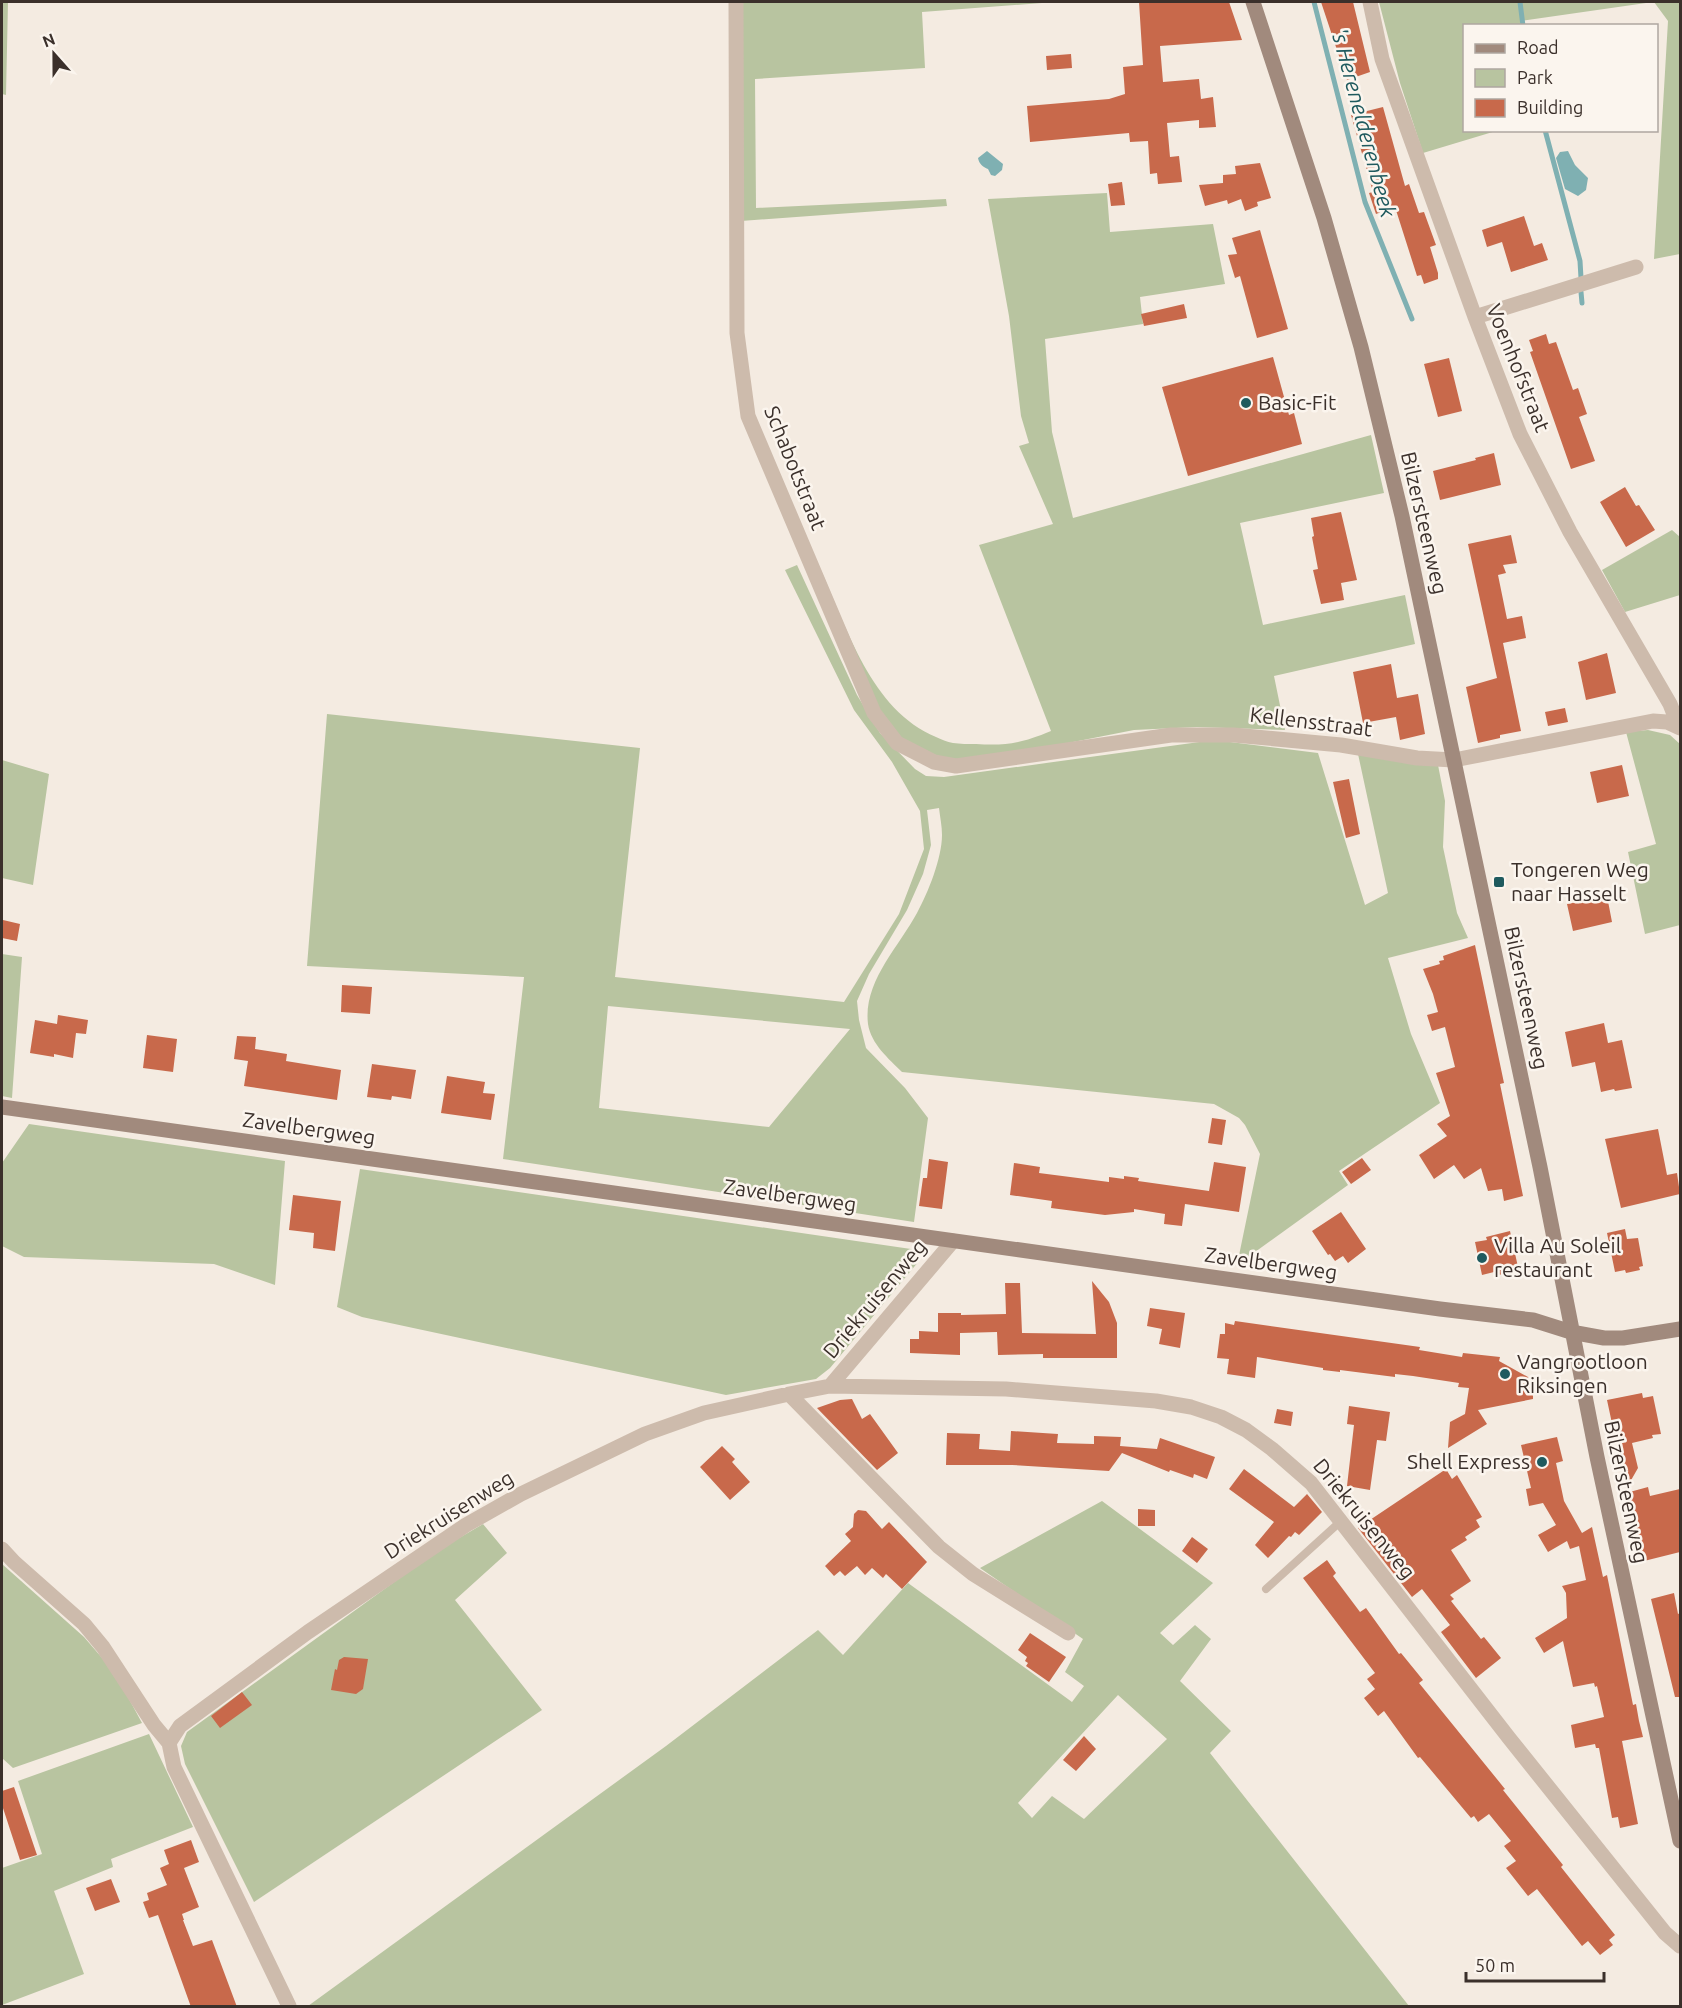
<svg xmlns="http://www.w3.org/2000/svg" width="1682" height="2008" viewBox="0 0 1682 2008" font-family="Ubuntu,sans-serif">
	<rect width="100%" height="100%" fill="#f4ebe1"/>
	<path fill="#b8c4a0" fill-rule="evenodd" d="M2,2H8L6,95L2,94Z
		M742,2H1055L922,12L925,68L755,79L756,208L946,199L947,206L741,221Z
		M1379,2H1653L1520,21L1521,25L1464,26V130L1496,131L1423,153L1400,83Z
		M1654,2H1680V254L1654,259L1668,21Z
		M1107,193L1110,232L1213,224L1225,284L1140,297L1143,324L1045,339L1052,432L1073,518L1371,435L1384,493L1240,523L1263,625L1405,595L1415,644L1274,676L1285,730L1197,727L1134,730L971,762C941,758 906,750 886,725L820,568C847,628 871,710 936,737C941,739 947,742 953,743C960,744 968,744 976,744C1007,746 1022,743 1051,731L979,545L1053,524L1019,446L1029,443L1021,416L1009,316L988,199Z
		M1672,530L1680,537V595L1625,612L1602,570Z
		M797,565L857,695L880,733L915,769L926,776L944,777L1214,740L1318,753L1365,905L1388,893L1358,754L1438,765L1445,801L1443,847L1457,913L1468,938L1388,958L1411,1034L1440,1103L1339,1171L1348,1185L1237,1265L1260,1154L1245,1125L1239,1118L1214,1104L902,1072C889,1059 871,1044 868,1024C863,982 898,948 917,913C928,893 942,858 942,835C942,826 940,817 939,808L927,810L931,845L923,874L907,910L869,974L857,1001L859,1020L866,1048L905,1088L928,1118L914,1222L503,1159L524,977L307,966L327,714L640,748L615,977L844,1002L899,914L924,849L920,811L892,762L854,710L785,570ZM608,1006L850,1029L769,1127L599,1108Z
		M1648,730L1670,735L1680,744V925L1645,934L1628,852L1656,844L1626,732Z
		M2,760L49,774L33,885L2,878Z
		M2,954L22,957L12,1098L2,1096Z
		M29,1124L285,1161L275,1285L214,1264L24,1257L2,1246V1163Z
		M360,1169L911,1249L919,1252V1261L830,1368L816,1379L726,1395L362,1317L337,1307Z
		M1102,1501L1213,1583L1160,1633L1173,1645L1195,1625L1211,1639L1180,1681L1231,1731L1210,1753L1409,2006H308L666,1746L818,1630L843,1655L908,1583L1072,1702L1084,1686L1065,1672L1083,1639L980,1568ZM1118,1695L1167,1739L1084,1819L1052,1796L1032,1818L1018,1803Z
		M483,1524L507,1553L455,1600L542,1710L254,1902L185,1764L181,1746L187,1732L437,1551Z
		M2,1564L84,1637L115,1673L142,1723L13,1768L2,1758Z
		M149,1734L193,1827L111,1859L113,1867L54,1891L84,1974L2,2005V1868L42,1854L18,1781Z"/>
	<path fill="#7fb0b2" d="M987,151L1003,164L1002,170L995,176L991,175L988,169C983,167 979,164 978,158Z
		M1568,151L1575,165L1588,178L1586,190L1578,196L1565,189L1556,158L1560,152Z"/>
	<g fill="none" stroke-linecap="round" stroke-linejoin="round">
		<path stroke="#7fb0b2" stroke-width="5" d="M1314,2L1365,202L1412,319
			M1520,2L1523,26
			M1545,130L1580,261L1581,278
			M1581,292L1582,303"/>
	</g>
	<path fill="#c8694b" d="M1139,2H1229L1242,40L1160,46L1163,82L1199,79L1201,99L1213,97L1216,127L1199,128V120L1167,123L1170,157L1179,156L1182,182L1158,184L1157,173L1150,174L1148,141L1130,142L1129,133L1030,142L1027,106L1109,99L1125,94L1123,67L1143,65Z
		M1321,2H1353L1370,72L1347,80Z
		M1071,54L1072,68L1047,70L1046,56Z
		M1383,107L1405,186L1409,184L1419,213L1424,212L1436,245L1430,247L1438,273V279L1424,284L1421,275L1417,276L1395,207L1376,214L1369,193L1373,192L1351,115Z
		M1260,163L1271,198L1257,202L1258,206L1245,211L1241,199L1228,204L1227,200L1205,206L1199,185L1223,183V175L1236,174L1235,166Z
		M1122,182L1125,205L1111,206L1108,184Z
		M1524,216L1534,246L1542,243L1548,260L1511,272L1502,242L1487,247L1482,230Z
		M1260,230L1288,329L1257,338L1240,276L1235,278L1228,255L1237,254L1232,238Z
		M1184,304L1187,318L1144,326L1141,314Z
		M1546,334L1549,344L1556,342L1573,390L1578,388L1587,414L1579,417L1595,461L1571,469L1530,352L1533,351L1529,340Z
		M1273,357L1289,415L1294,413L1302,444L1188,476L1162,387Z
		M1449,358L1462,411L1438,417L1424,364Z
		M1494,453L1501,485L1440,500L1433,471L1476,460L1475,458Z
		M1625,487L1636,506L1639,505L1655,530L1626,547L1600,502Z
		M1341,512L1357,580L1341,583L1344,600L1321,604L1313,570L1318,569L1312,537L1314,536L1311,518Z
		M1511,535L1517,563L1503,565L1506,573L1498,575L1507,619L1522,616L1526,638L1503,643L1521,731L1500,735V738L1478,743L1466,687L1497,678L1468,544Z
		M1607,653L1616,693L1586,700L1578,662Z
		M1391,664L1397,698L1418,694L1425,734L1400,740L1396,717L1363,723L1353,672Z
		M1565,708L1568,722L1548,726L1545,712Z
		M1622,765L1629,796L1597,803L1590,772Z
		M1349,779L1360,834L1346,838L1333,782Z
		M1607,896L1612,922L1573,931L1567,904Z
		M3,920L20,924L17,941L2,938Z
		M1475,945L1504,1083L1500,1084L1523,1196L1504,1201L1502,1189L1488,1191L1481,1168L1464,1179L1454,1165L1434,1179L1419,1155L1447,1136L1437,1124L1450,1116L1436,1073L1455,1067L1445,1027L1432,1031L1427,1015L1438,1012L1433,994L1423,969L1440,964L1439,961L1444,960L1443,956Z
		M342,985L372,987L370,1014L341,1012Z
		M58,1015L88,1020L86,1034L76,1033L73,1058L54,1054V1057L30,1053L35,1020L57,1024Z
		M1604,1023L1608,1043L1622,1040L1632,1088L1615,1091L1614,1089L1601,1092L1595,1062L1572,1067L1565,1032Z
		M147,1035L177,1039L173,1072L143,1068Z
		M237,1036L256,1037L255,1049L287,1054L286,1061L341,1070L337,1100L244,1086L248,1061L234,1059Z
		M372,1064L416,1070L411,1099L392,1096L391,1100L367,1097Z
		M447,1076L485,1082L483,1093L495,1094L491,1120L441,1113Z
		M1212,1118L1226,1120L1222,1145L1208,1143Z
		M1658,1129L1667,1175L1677,1173L1680,1194L1621,1208L1605,1139Z
		M1362,1158L1371,1170L1351,1184L1342,1172Z
		M929,1159L948,1162L942,1209L919,1206L923,1178H927Z
		M1214,1162L1246,1167L1239,1212L1185,1204L1182,1226L1164,1224L1165,1214L1134,1209V1212L1105,1215L1051,1208L1052,1201L1010,1195L1014,1163L1040,1167L1039,1173L1109,1182V1177L1124,1179V1176L1139,1178L1138,1181L1209,1191Z
		M293,1195L341,1201L335,1251L313,1248L314,1233L289,1230Z
		M1341,1212L1366,1249L1348,1263L1343,1256L1335,1261L1330,1254L1328,1255L1312,1231Z
		M1625,1229L1627,1239L1638,1238L1643,1266L1639,1267L1640,1270L1626,1273L1625,1270L1615,1272L1607,1233Z
		M1510,1231L1518,1267L1505,1270L1503,1274L1498,1275L1494,1272L1482,1275L1475,1242L1487,1240L1486,1237Z
		M1092,1281L1109,1302L1117,1323V1358H1043V1354L998,1355L997,1332L960,1333V1355L910,1353V1339H919V1331L938,1332V1313H961V1315L1006,1314L1005,1283H1020L1022,1333L1096,1334Z
		M1150,1308L1185,1313L1180,1348L1159,1344L1162,1329L1147,1326Z
		M1235,1321L1420,1347L1419,1350L1462,1357L1463,1353L1500,1357L1499,1361L1528,1377L1533,1394V1399L1478,1410L1487,1424L1448,1448L1450,1422L1465,1414L1469,1388L1458,1387L1459,1383L1413,1376L1395,1374V1377L1340,1370V1372L1323,1370V1368L1257,1357L1255,1378L1227,1374L1229,1359L1217,1358L1220,1334H1225V1323L1234,1325Z
		M1642,1393L1643,1398L1653,1396L1661,1434L1652,1435L1653,1438L1632,1443L1638,1468L1626,1489L1607,1400Z
		M852,1399L862,1419L870,1414L898,1453L877,1470L817,1408L840,1400Z
		M1349,1406L1390,1412L1386,1441L1377,1440L1370,1490L1347,1486L1354,1425L1347,1424Z
		M1277,1409L1293,1412L1291,1426L1274,1423Z
		M1011,1431L1058,1434L1057,1443L1094,1444V1436L1121,1437L1120,1446L1157,1449L1160,1438L1215,1457L1207,1479L1194,1474L1193,1478L1170,1470L1169,1472L1122,1453L1109,1471L1012,1465H946L947,1433L980,1434L979,1449L1010,1451Z
		M1557,1437L1563,1461L1556,1463L1564,1501L1582,1533L1592,1527L1603,1577L1607,1575L1633,1705L1636,1704L1639,1721L1643,1737L1622,1741L1638,1824L1620,1828L1618,1817L1612,1818L1599,1748H1596L1595,1744L1575,1748L1571,1725L1604,1717L1597,1686L1595,1687L1594,1683L1573,1687L1563,1641L1544,1653L1535,1638L1567,1618L1566,1593L1562,1586L1586,1580L1579,1546L1570,1549L1567,1541L1548,1552L1538,1535L1556,1525L1543,1503L1529,1506L1526,1489L1531,1488L1521,1445Z
		M722,1446L735,1459L732,1462L750,1482L730,1500L700,1467Z
		M1244,1469L1294,1507L1307,1494L1322,1512L1299,1535L1295,1532L1291,1537L1289,1536L1268,1558L1255,1545L1274,1522L1229,1489Z
		M1446,1469L1452,1479L1457,1475L1482,1517L1476,1520L1480,1527L1465,1537L1467,1540L1451,1550L1471,1581L1450,1595L1454,1599L1451,1601L1481,1639L1484,1637L1501,1658L1476,1678L1441,1632L1450,1625L1422,1589L1412,1597L1358,1528Z
		M1648,1487L1650,1496L1680,1489V1552L1644,1561L1642,1560L1626,1493Z
		M1138,1509L1155,1510V1526H1138Z
		M858,1510L866,1511L882,1529L889,1522L927,1562L902,1589L886,1574L883,1578L872,1568L865,1575L857,1566L845,1576L840,1571L834,1576L825,1566L851,1541L845,1534L853,1527L854,1514Z
		M1192,1537L1208,1549L1197,1563L1182,1551Z
		M1327,1560L1336,1573L1333,1576L1360,1612L1366,1608L1399,1654L1401,1653L1423,1680L1419,1683L1505,1789L1503,1790L1563,1865L1561,1867L1615,1935L1609,1940L1613,1945L1600,1955L1588,1941L1582,1946L1537,1889L1528,1896L1506,1868L1516,1861L1504,1846L1511,1841L1489,1814L1478,1822L1474,1816L1471,1818L1420,1757L1418,1758L1384,1711L1378,1716L1364,1698L1375,1689L1367,1679L1375,1673L1303,1578Z
		M1674,1593L1678,1614L1680,1613V1697H1675L1651,1599Z
		M1030,1633L1066,1657L1049,1682L1026,1666L1028,1663L1025,1661L1027,1657L1018,1650Z
		M344,1657L368,1659L363,1689L356,1694L331,1690L335,1669L337,1670L339,1660Z
		M242,1692L252,1705L220,1728L211,1716Z
		M1084,1736L1096,1749L1076,1771L1063,1760Z
		M14,1787L37,1855L20,1860L2,1805V1791Z
		M191,1840L199,1862L184,1868L199,1907L182,1914L184,1920H183L193,1946L212,1940L237,2007H191L158,1915L149,1918L143,1902L149,1900L147,1893L167,1885L160,1868L169,1864L164,1850Z
		M111,1879L120,1902L95,1911L86,1888Z"/>
	<g fill="none" stroke-linecap="round" stroke-linejoin="round">
		<path stroke="#cdbbac" stroke-width="8" d="M1266,1589L1341,1521"/>
		<path stroke="#cdbbac" stroke-width="15" d="M736,2L737,333L748,416L874,713L897,743L934,762L956,766L1171,735H1234L1341,745L1417,758L1454,760L1653,721L1667,722L1680,728
			M1370,2L1382,59L1475,317L1520,434L1570,532L1670,704L1679,727
			M1475,317L1636,267
			M830,1386L953,1241
			M789,1394L939,1547L973,1574L1068,1633
			M2,1549L14,1562L84,1624L103,1647L154,1725L169,1743L174,1767L289,2006
			M169,1743L180,1726L308,1632L466,1525L521,1494L645,1434L704,1413L789,1394L830,1386L1006,1389L1156,1401L1191,1407L1221,1417L1246,1430L1272,1449L1311,1483L1509,1738L1665,1933L1680,1946"/>
		<path stroke="#a18a7d" stroke-width="15" d="M1253,2L1324,218L1361,347L1402,516L1540,1167L1597,1457L1680,1841
			M2,1107L1440,1309L1533,1320L1571,1332L1604,1338H1623L1680,1329"/>
	</g>
	<g fill="#1f5a5e" stroke="#fbf5ee" stroke-width="2">
		<circle cx="1246" cy="403" r="6"/>
		<rect x="1493" y="876" width="12" height="12" rx="3"/>
		<circle cx="1482" cy="1258" r="6"/>
		<circle cx="1505" cy="1374" r="6"/>
		<circle cx="1542" cy="1462" r="6"/>
	</g>
	<g text-anchor="middle" stroke-width="5" stroke-linejoin="round" paint-order="stroke">
		<g font-size="21" fill="#3b302b" stroke="#fbf5ee">
			<text transform="translate(1518 368) rotate(68)" y="7">Voenhofstraat</text>
			<text transform="translate(795 468) rotate(68)" y="7">Schabotstraat</text>
			<text transform="translate(1424 523) rotate(77)" y="7">Bilzersteenweg</text>
			<text transform="translate(1311 722) rotate(7)" y="7">Kellensstraat</text>
			<text transform="translate(1526 998) rotate(78)" y="7">Bilzersteenweg</text>
			<text transform="translate(309 1129) rotate(8)" y="7">Zavelbergweg</text>
			<text transform="translate(790 1196) rotate(8)" y="7">Zavelbergweg</text>
			<text transform="translate(1271 1264) rotate(8)" y="7">Zavelbergweg</text>
			<text transform="translate(875 1299) rotate(-50)" y="7">Driekruisenweg</text>
			<text transform="translate(1626 1492) rotate(78)" y="7">Bilzersteenweg</text>
			<text transform="translate(449 1515) rotate(-32)" y="7">Driekruisenweg</text>
			<text transform="translate(1364 1519) rotate(51)" y="7">Driekruisenweg</text>
		</g>
		<g font-size="21" fill="#3b302b" stroke="#fbf5ee" text-anchor="start">
			<text x="1258" y="410">Basic-Fit</text>
			<text x="1511" y="877">Tongeren Weg<tspan x="1511" dy="24">naar Hasselt</tspan></text>
			<text x="1494" y="1253">Villa Au Soleil<tspan x="1494" dy="24">restaurant</tspan></text>
			<text x="1517" y="1369">Vangrootloon<tspan x="1517" dy="24">Riksingen</tspan></text>
			<text x="1530" y="1469" text-anchor="end">Shell Express</text>
		</g>
		<g font-size="22" font-style="italic" fill="#1f5a5e" stroke="#fbf5ee">
			<text transform="translate(1364 123) rotate(75)" y="8">'s Herenelderenbeek</text>
		</g>
	</g>
	<rect width="1682" height="2008" fill="none" stroke="#3b302b" stroke-width="6"/>
	<rect x="1463" y="24" width="195" height="108" fill="#fbf5ee" stroke="#aea6a0" stroke-width="1.5"/>
	<rect x="1475" y="44" width="30" height="9" fill="#a18a7d" stroke="#aea6a0" stroke-width="1.5"/>
	<text x="1517" y="54" font-size="18" fill="#3b302b">Road</text>
	<rect x="1475" y="69" width="30" height="18" fill="#b8c4a0" stroke="#aea6a0" stroke-width="1.5"/>
	<text x="1517" y="84" font-size="18" fill="#3b302b">Park</text>
	<rect x="1475" y="99" width="30" height="18" fill="#c8694b" stroke="#aea6a0" stroke-width="1.5"/>
	<text x="1517" y="114" font-size="18" fill="#3b302b">Building</text>
	<g transform="translate(54 54) rotate(339)" stroke="#fbf5ee" stroke-width="4.5" paint-order="stroke">
	<path d="M0-4.5L10 22L0 15L-10 22Z" fill="#3b302b"/>
	<text y="-9" font-size="16" font-weight="bold" text-anchor="middle" fill="#3b302b">N</text>
	</g>
	<path d="M1466 1972v9h138v-9" fill="none" stroke="#3b302b" stroke-width="3"/>
	<text x="1475" y="1972" font-size="18" fill="#3b302b" stroke="#fbf5ee" stroke-width="4.5" paint-order="stroke">50 m</text>
</svg>
